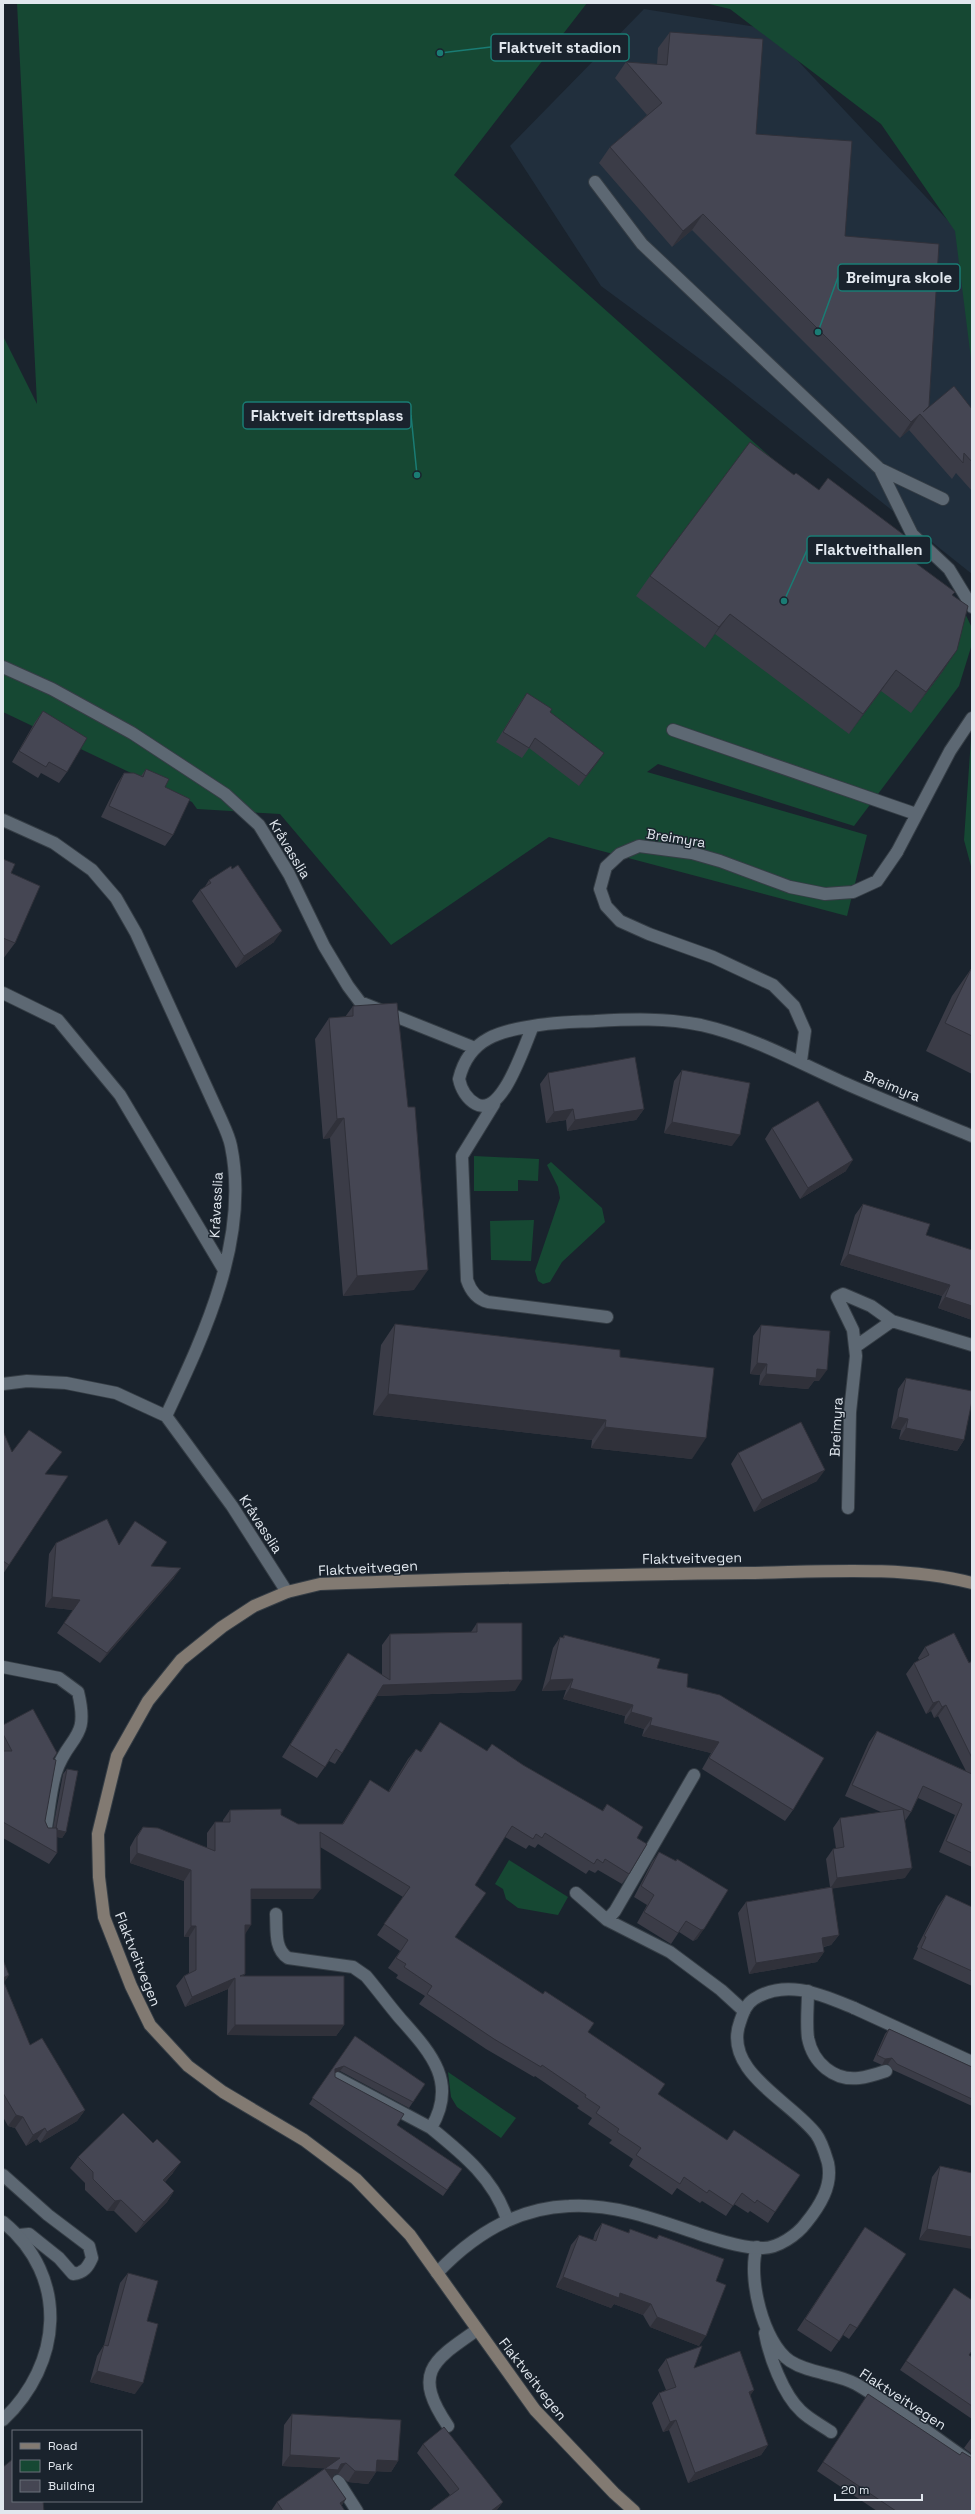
<svg xmlns="http://www.w3.org/2000/svg" width="975" height="2514" viewBox="0 0 975 2514" font-family="'Space Grotesk',sans-serif">
	<rect width="100%" height="100%" fill="#1a232d"/>
	<path fill="#212f3d" d="M644,9L768,29L972,246V574L727,379L601,286L510,146Z"/>
	<path fill="#164833" d="M17,3H587L454,175L775,461L963,609L972,628V644L959,686L854,826L658,764L647,772L867,835L847,916L549,837L391,945L280,814L197,809L192,802L3,712V336L37,404Z
		M705,3H972V367L955,231L881,124L730,9Z
		M972,724V870L964,840Z
		M474,1156L539,1159L538,1181L518,1180V1191H474Z
		M551,1162L602,1208L605,1222L562,1262L550,1282L543,1284L538,1281L535,1271L560,1198L558,1187L547,1165Z
		M534,1220L531,1261L491,1260L490,1221Z
		M509,1860L568,1897L558,1915L518,1908L506,1899L503,1889L495,1884Z
		M448,2072L516,2118L501,2138L457,2107L451,2097Z"/>
	<g fill="none" stroke-linecap="round" stroke-linejoin="round">
		<defs>
			<path id="lane" d="M595,182L642,244L880,469L912,534L949,569L972,607
				M880,469L943,499
				M673,730L916,814
				M897,852L950,751L972,718
				M494,1104L462,1156L467,1280C471,1292 477,1299 488,1302L607,1317
				M855,1347L892,1321
				M848,1508L850,1412L856,1356L853,1330L837,1297L843,1294L871,1306L892,1321L972,1345
				M3,1667L59,1678L78,1692C90,1741 69,1734 56,1772C50,1791 49,1813 45,1833
				M576,1893L607,1920L670,1952L721,1990L744,2011
				M276,1914C277,1930 274,1949 288,1958L353,1967L366,1976C377,1989 388,2004 399,2017C429,2051 459,2081 431,2128C463,2154 494,2179 507,2219
				M607,1920L615,1911L694,1775
				M808,1991C808,2006 806,2023 808,2038C813,2063 834,2081 859,2078C868,2077 877,2074 886,2071
				M854,2008L972,2062
				M337,2078L431,2128
				M3,2175L48,2215L89,2246L92,2258C88,2267 84,2273 73,2274L59,2258L29,2234L19,2235
				M757,2247C747,2276 763,2343 790,2361C810,2374 836,2373 856,2384C896,2407 934,2437 972,2463
				M765,2333C769,2356 783,2394 801,2411C809,2419 821,2425 831,2432
				M448,2426C412,2373 432,2361 477,2330
				M338,2481L357,2511"/>
			<path id="street" d="M3,667L52,689L132,733L225,794L259,825L289,874L324,946L348,986L360,1002L475,1048
				M3,820L54,843L92,870L116,898L136,933L220,1117C224,1126 229,1136 231,1146C250,1239 204,1335 166,1416
				M3,993L58,1020L120,1095L224,1270
				M533,1026C525,1043 502,1119 476,1104C467,1099 461,1089 459,1079C469,1037 501,1031 539,1025C559,1022 577,1022 596,1021C632,1019 666,1018 701,1025C754,1037 801,1064 849,1085C890,1103 931,1119 972,1136
				M801,1061L805,1031L794,1006L773,985L713,957L649,934L620,921L606,906L600,889L606,867L620,854L639,846L692,853L720,861L790,887L825,894L853,892L877,881L897,852
				M3,1384L27,1381L66,1383L116,1393L166,1416L232,1506L287,1592
				M3,2222C70,2277 62,2364 3,2420
				M437,2273C473,2235 516,2208 569,2206C614,2203 660,2221 702,2235C722,2241 742,2248 763,2248C778,2248 797,2235 806,2223C819,2207 833,2186 828,2163C825,2153 822,2142 816,2134C791,2101 722,2071 740,2022C743,2013 746,2004 754,1999C787,1978 822,1995 854,2008"/>
			<path id="secondary" d="M634,2511L614,2493L535,2410L410,2235L356,2179L304,2140L223,2092L188,2066L150,2025L131,1986L104,1917L99,1877L98,1834L117,1756L148,1701L181,1660L222,1627L254,1606L287,1592L320,1584C462,1579 604,1574 747,1573C819,1572 901,1565 972,1583"/>
		</defs>
		<use href="#lane" stroke="#353d45" stroke-width="14"/>
		<use href="#street" stroke="#353d45" stroke-width="14"/>
		<use href="#secondary" stroke="#353d45" stroke-width="14"/>
		<use href="#lane" stroke="#5d6873" stroke-width="12"/>
		<use href="#street" stroke="#5d6873" stroke-width="12"/>
		<use href="#secondary" stroke="#827a72" stroke-width="12"/>
	</g>
	<path fill="#3b3c47" d="M670,32L756,134L845,236L929,406L972,409V491L956,473L952,479L909,430L900,438L692,230L672,247L599,163L610,147L647,115L615,78L626,62L657,64L658,48Z
		M794,475L899,550L953,595L943,671L911,713L881,691L849,734L715,634L705,648L636,596L650,576Z
		M527,693L550,712L597,763L579,786L529,748L522,758L496,742L520,703Z
		M43,711L67,772L59,783L41,773L38,778L12,762L35,722Z
		M146,769L165,787L173,835L165,846L101,817L117,784L124,773L141,776Z
		M3,859L11,873L15,943L3,959Z
		M209,880L274,942L236,968L192,901L200,890L204,888Z
		M971,969H972V1074L926,1051L952,996Z
		M353,1006L414,1290L343,1296L330,1138L323,1139L315,1039L329,1018L345,1017Z
		M682,1070L732,1146L664,1133L674,1081Z
		M548,1073L644,1109L636,1120L567,1131L566,1120L546,1123L540,1084Z
		M772,1128L846,1171L800,1199L765,1139Z
		M863,1204L926,1235L972,1320L938,1308L942,1296L840,1265L855,1215Z
		M395,1324L620,1357L692,1459L591,1448L592,1440L373,1415L381,1345Z
		M761,1325L819,1381H814L808,1389L759,1385L760,1375L750,1374L753,1336Z
		M906,1378L964,1440L957,1451L899,1439L901,1430L891,1428L898,1389Z
		M3,1431L12,1452L46,1474L9,1565L3,1574Z
		M738,1453L817,1481L754,1512L731,1464Z
		M56,1543L118,1545L151,1566L174,1578L100,1663L57,1633L73,1610L45,1607L49,1554Z
		M477,1623L515,1691L377,1696L342,1753L335,1764L329,1761L317,1778L282,1757L340,1664L348,1653L382,1675V1645L390,1634L471,1632Z
		M564,1635L657,1668L687,1687L793,1810L785,1821L702,1769L711,1753L642,1736L644,1729L624,1723L625,1716L563,1699L566,1690L542,1691L553,1648L560,1637H563Z
		M925,1647L969,1663L972,1661V1867L939,1852L955,1815L918,1798L911,1812L905,1821V1878L832,1888L839,1935L831,1945L824,1947V1952L817,1962L749,1974L738,1913L746,1902L830,1887L826,1859L833,1849H836L833,1828L840,1818L881,1812L845,1796L869,1742L877,1731L966,1771L938,1716L934,1718L931,1711L926,1714L906,1674L914,1663L919,1660L918,1658Z
		M440,1722L487,1751L492,1744L523,1765L602,1811L607,1804L637,1838L629,1874L622,1884L598,1870L595,1873L589,1870L586,1874L538,1844L535,1848L529,1845L526,1849L505,1837L475,1885L455,1937L588,2032L658,2094L775,2212L768,2223L750,2211L748,2213L734,2204L726,2216L702,2201L700,2203L677,2188L672,2195L629,2166L633,2159L609,2143L612,2140L588,2124L592,2118L577,2108L579,2106L535,2076L534,2077L486,2049L419,2004L425,1996L396,1978L398,1975L388,1968L400,1951L377,1935L403,1897L320,1847L313,1899H251L245,1935V1974L243,1976L344,2025L336,2036L227,2035L228,1989L185,2007L176,1986L184,1976L189,1973V1937H184V1881L130,1863V1847L135,1838L143,1827L207,1848V1833L215,1822H223V1820L230,1810L281,1815L298,1824H342L370,1780L388,1792L408,1759L416,1749L420,1752Z
		M3,1725L53,1759L45,1821L48,1828H53L63,1774L67,1769L66,1832L62,1838L57,1837V1853L49,1864L3,1838Z
		M659,1852L676,1861L728,1890L697,1939L693,1941L679,1932L671,1944L637,1923L647,1905L634,1897L652,1862Z
		M946,1895L972,1907V1986L913,1959L918,1948L917,1947L938,1906Z
		M3,1960L9,1975L4,1982L30,2045L85,2110L77,2121L40,2143L37,2139L26,2146L15,2128L8,2126L3,2117Z
		M889,2029L972,2067V2106L893,2070L888,2064L882,2065L873,2061L885,2034Z
		M355,2036L425,2084L409,2108L340,2071L335,2073V2077L397,2125L462,2169L443,2196L309,2104Z
		M78,2157L173,2173L165,2182L174,2191L167,2202L136,2233L114,2211H107L85,2190V2183L70,2168Z
		M940,2166L972,2173L919,2240L932,2177Z
		M602,2223L628,2233L630,2229L656,2239L659,2235L716,2281L699,2346L650,2327L643,2315L614,2304L611,2308L556,2287L571,2245L579,2235L593,2240L595,2233Z
		M865,2227L857,2328L849,2339L843,2335L831,2352L797,2330Z
		M128,2273L135,2394L90,2382L97,2356L104,2345L120,2283Z
		M954,2288L969,2355L972,2357V2419L900,2370Z
		M666,2359L694,2368L754,2390L750,2395L768,2445L761,2455L688,2483L669,2430L663,2432L652,2403L659,2393L666,2390L658,2370Z
		M862,2403L960,2455L972,2511H877L817,2471Z
		M292,2414L398,2461L391,2472L376,2471V2472L368,2484L348,2482L338,2474H335L332,2479L346,2499L341,2506L345,2511H271L277,2502L325,2468L282,2466L284,2425Z
		M972,2437V2454L964,2448Z
		M423,2444L503,2502L496,2511H429L450,2495L417,2453Z"/>
	<path fill="#30313a" d="M703,214L692,230L672,247L683,231Z
		M920,414L909,430L900,438L911,422Z
		M730,614L715,634L705,648L719,627Z
		M957,650L943,671L911,713L926,692Z
		M896,670L881,691L849,734L863,714Z
		M604,753L597,763L579,786L586,776Z
		M282,931L274,942L236,968L244,956Z
		M573,1109L566,1120L546,1123L554,1112Z
		M644,1109L636,1120L567,1131L575,1120Z
		M344,1118L330,1138L323,1139L337,1119Z
		M672,1122L740,1135L732,1146L664,1133Z
		M853,1160L846,1171L800,1199L808,1188Z
		M848,1254L950,1285L942,1296L840,1265Z
		M428,1270L414,1290L343,1296L357,1276Z
		M945,1297L972,1306V1320L938,1308Z
		M757,1363L767,1364L760,1375L750,1374Z
		M817,1369L827,1370L819,1381H814L808,1389L759,1385L766,1374Z
		M388,1394L606,1420L592,1440L373,1415Z
		M898,1417L908,1419L901,1430L891,1428Z
		M605,1427L706,1438L692,1459L591,1448Z
		M906,1428L964,1440L957,1451L899,1439Z
		M825,1470L817,1481L754,1512L762,1500Z
		M181,1568L174,1578L100,1663L107,1653Z
		M52,1597L80,1600L73,1610L45,1607Z
		M573,1679L566,1690L542,1691L550,1680Z
		M522,1680L515,1691L376,1696L383,1685Z
		M570,1688L633,1705L625,1716L563,1699Z
		M939,1701L931,1711L926,1714L933,1703Z
		M946,1705L938,1716L934,1718L942,1707Z
		M631,1712L652,1718L644,1729L624,1723Z
		M650,1725L719,1742L711,1753L642,1736Z
		M56,1830L66,1832L62,1838L52,1836Z
		M137,1853L191,1870L184,1881L130,1863Z
		M912,1868L905,1878L830,1889L837,1878Z
		M251,1889H321L313,1899H244Z
		M245,1925H251L244,1936Z
		M191,1926H196L189,1937H184Z
		M704,1929L697,1939L693,1941L701,1930Z
		M839,1935L831,1945L815,1948L822,1938Z
		M824,1952L817,1962L749,1974L756,1963Z
		M9,1975L3,1984V1978Z
		M235,1978L228,1989L185,2007L192,1997Z
		M235,2025H344L336,2036L227,2035Z
		M892,2058L888,2064L882,2065L885,2059Z
		M344,2066L340,2071L331,2074L335,2069Z
		M85,2110L77,2121L40,2143L47,2132Z
		M16,2115L23,2117L15,2128L8,2126Z
		M45,2128L37,2139L26,2146L33,2135Z
		M181,2162L173,2173L156,2191L163,2180Z
		M174,2191L167,2202L136,2233L144,2222Z
		M121,2200L114,2211H107L115,2201Z
		M927,2229L972,2237V2249L919,2240Z
		M563,2277L620,2293L651,2304L643,2315L614,2304L611,2308L556,2287Z
		M657,2317L706,2336L699,2346L650,2327Z
		M97,2371L143,2383L135,2394L90,2382Z
		M754,2390L747,2400L749,2392Z
		M676,2420L669,2430L663,2432L670,2422Z
		M768,2445L761,2455L688,2483L695,2473Z
		M290,2455L340,2458L332,2469L282,2466Z
		M377,2460L398,2461L391,2472L369,2471Z
		M346,2463L338,2474H335L331,2481L325,2469Z
		M355,2471L376,2472L368,2484L348,2482Z
		M346,2499L339,2510L340,2503Z
		M503,2502L496,2511H491Z"/>
	<path fill="#454653" stroke="#30313a" d="M670,32L763,39L756,134L852,141L845,236L939,244L929,406L923,412L954,386L972,409V462L964,453L963,463L920,414L911,422L703,214L683,231L610,147L662,103L626,62L667,65Z
		M750,442L794,475L796,473L819,490L828,478L908,538L898,550L955,592L952,595L968,606L957,650L926,692L896,670L863,714L730,614L719,627L650,576Z
		M527,693L552,709L550,712L604,753L586,776L535,738L529,748L503,732Z
		M43,711L87,738L67,772L49,762L46,767L19,751Z
		M146,769L169,779L165,787L190,799L173,835L109,806L124,773H134L143,777Z
		M3,859L15,864L11,873L40,886L15,943L3,938Z
		M238,865L282,931L244,956L200,890L211,883L209,880L231,866L232,869Z
		M971,969H972V1036L945,1023Z
		M397,1003L408,1107H415L428,1270L357,1276L344,1118L337,1119L329,1018L353,1016V1006Z
		M635,1057L644,1109L575,1120L573,1109L554,1112L548,1073Z
		M682,1070L750,1083L740,1135L672,1122Z
		M818,1101L853,1160L808,1188L772,1128Z
		M863,1204L930,1224L926,1235L972,1250V1306L945,1297L950,1285L848,1254Z
		M395,1324L620,1350V1357L714,1368L706,1438L605,1427L606,1420L388,1394Z
		M761,1325L830,1331L827,1370L817,1369L816,1378L766,1374L767,1364L757,1363Z
		M906,1378L972,1391V1401L964,1440L906,1428L908,1419L898,1417Z
		M801,1422L825,1470L762,1500L738,1453Z
		M29,1430L62,1452L45,1474L68,1476L9,1565L3,1561V1431L12,1452Z
		M107,1519L119,1545L135,1521L167,1542L151,1566L181,1568L107,1653L64,1623L80,1600L52,1597L56,1543Z
		M477,1623H522V1680L383,1685L342,1753L336,1749L325,1767L290,1745L348,1653L390,1680V1634L477,1632Z
		M954,1633L969,1663L972,1661V1758L946,1705L942,1707L939,1701L933,1703L914,1663L929,1655L925,1647Z
		M564,1635L660,1659L657,1668L688,1674L687,1687L720,1695L824,1758L793,1810L709,1758L719,1742L650,1725L652,1718L631,1712L633,1705L570,1688L573,1679L550,1680L560,1637L564,1638Z
		M33,1709L57,1753L53,1759L56,1760L45,1821L48,1828H57V1853L3,1822V1751H12L3,1734V1725Z
		M440,1722L487,1751L492,1744L523,1765L603,1811L607,1804L643,1827L637,1838L647,1844L629,1874L605,1859L603,1863L597,1859L594,1864L545,1833L542,1838L536,1834L533,1839L512,1826L475,1885L486,1893L455,1937L543,1994L545,1991L594,2023L588,2032L665,2084L658,2094L727,2140L734,2130L800,2175L775,2212L757,2200L755,2203L742,2193L733,2206L709,2190L707,2193L684,2177L680,2184L636,2155L641,2148L617,2132L619,2129L596,2113L600,2107L585,2097L586,2095L542,2065L541,2067L494,2039L427,1994L432,1986L404,1967L406,1964L396,1958L408,1940L384,1924L410,1887L320,1832L321,1889H251V1925H245V1974L240,1976H344V2025H235V1978L192,1997L184,1976L196,1970V1926H191V1870L137,1853V1837L143,1827L158,1828L215,1851V1822H230V1810L281,1809V1815L298,1824H343L370,1780L389,1792L416,1749L421,1752Z
		M877,1731L972,1774V1853L946,1841L962,1804L923,1786L911,1812L852,1785Z
		M67,1769L78,1771L66,1832L57,1830V1828H56Z
		M903,1809L912,1868L837,1878L833,1849L844,1847L840,1818Z
		M659,1852L676,1861L677,1859L728,1890L704,1929L701,1930L686,1921L678,1933L644,1912L654,1895L641,1886Z
		M832,1887L839,1935L822,1938L824,1952L756,1963L746,1902Z
		M946,1895L972,1907V1971L921,1948L926,1937L924,1936Z
		M3,1960L9,1975L3,1978Z
		M3,1980L30,2045L42,2038L85,2110L47,2132L45,2128L33,2135L23,2117L16,2115L3,2093Z
		M889,2029L972,2067V2099L897,2064L892,2058L885,2059L877,2055Z
		M355,2036L425,2084L413,2102L344,2066L335,2069V2077L404,2114L397,2125L462,2169L447,2190L312,2098Z
		M123,2113L153,2143L157,2139L181,2162L163,2180L174,2191L144,2222L121,2200L115,2201L93,2179V2172L78,2157Z
		M940,2166L972,2173V2237L927,2229Z
		M602,2223L629,2233L630,2229L657,2239L659,2235L724,2259L716,2281L726,2285L706,2336L657,2317L651,2304L620,2293L619,2298L563,2277L579,2235L596,2241Z
		M865,2227L906,2254L857,2328L850,2324L839,2341L805,2319Z
		M128,2273L158,2281L147,2321L158,2324L143,2383L97,2371L104,2345L108,2346Z
		M954,2288L972,2300V2351L969,2355L972,2357V2406L906,2361Z
		M702,2346L694,2368L740,2351L754,2390L749,2392L768,2445L695,2473L676,2420L670,2422L659,2393L676,2387L666,2359Z
		M868,2394L960,2455L962,2452L972,2458V2511H896L823,2462Z
		M292,2414L401,2420L398,2461L377,2460L376,2472L355,2471L346,2463L341,2464L338,2470L325,2469L346,2499L340,2503L345,2511H283L277,2502L340,2458L290,2455Z
		M444,2427L503,2502L491,2511H429L459,2489L423,2444Z
		M13,2459V2501H43L44,2511H3V2467Z"/>
	<g text-anchor="middle" stroke-width="3" stroke-linejoin="round" paint-order="stroke">
		<g font-size="14" fill="#e1e7ee" stroke="#1a232d">
			<text transform="translate(676 838) rotate(9)" y="5">Breimyra</text>
			<text transform="translate(290 849) rotate(59)" y="5">Kråvasslia</text>
			<text transform="translate(892 1086) rotate(22)" y="5">Breimyra</text>
			<text transform="translate(216 1205) rotate(-87)" y="5">Kråvasslia</text>
			<text transform="translate(836 1427) rotate(-87)" y="5">Breimyra</text>
			<text transform="translate(261 1524) rotate(57)" y="5">Kråvasslia</text>
			<text transform="translate(692 1558) rotate(-1)" y="5">Flaktveitvegen</text>
			<text transform="translate(368 1568) rotate(-3)" y="5">Flaktveitvegen</text>
			<text transform="translate(138 1959) rotate(68)" y="5">Flaktveitvegen</text>
			<text transform="translate(533 2379) rotate(52)" y="5">Flaktveitvegen</text>
			<text transform="translate(903 2399) rotate(33)" y="5">Flaktveitvegen</text>
		</g>
	</g>
	<path fill="none" stroke="#1a7c74" stroke-width="1.5" d="M440 53L491 47M818 332L838 277M417 475L411 415M784 601L807 550"/>
	<g fill="#1a7c74" stroke="#1a232d" stroke-width="1.5">
		<circle cx="440" cy="53" r="4"/>
		<circle cx="818" cy="332" r="4"/>
		<circle cx="417" cy="475" r="4"/>
		<circle cx="784" cy="601" r="4"/>
	</g>
	<g fill="#1a232d" stroke="#1a7c74" stroke-width="1.5">
		<rect x="491" y="34" width="138" height="27" rx="4"/>
		<rect x="838" y="264" width="122" height="27" rx="4"/>
		<rect x="243" y="402" width="168" height="27" rx="4"/>
		<rect x="807" y="536" width="124" height="27" rx="4"/>
	</g>
	<g font-size="15" text-anchor="middle" font-weight="bold" fill="#e1e7ee">
		<text x="560" y="53">Flaktveit stadion</text>
		<text x="899" y="283">Breimyra skole</text>
		<text x="327" y="421">Flaktveit idrettsplass</text>
		<text x="869" y="555">Flaktveithallen</text>
	</g>
	<rect width="975" height="2514" fill="none" stroke="#e1e7ee" stroke-width="8"/>
	<rect x="12" y="2430" width="130" height="72" fill="#1a232d" stroke="#6a717a"/>
	<rect x="20" y="2443" width="20" height="6" fill="#827a72" stroke="#6a717a"/>
	<text x="48" y="2450" font-size="12" fill="#e1e7ee">Road</text>
	<rect x="20" y="2460" width="20" height="12" fill="#164833" stroke="#6a717a"/>
	<text x="48" y="2470" font-size="12" fill="#e1e7ee">Park</text>
	<rect x="20" y="2480" width="20" height="12" fill="#454653" stroke="#6a717a"/>
	<text x="48" y="2490" font-size="12" fill="#e1e7ee">Building</text>
	<path d="M835 2494v6h87v-6" fill="none" stroke="#e1e7ee" stroke-width="2"/>
	<text x="841" y="2494" font-size="12" fill="#e1e7ee" stroke="#1a232d" stroke-width="3" paint-order="stroke">20 m</text>
</svg>
